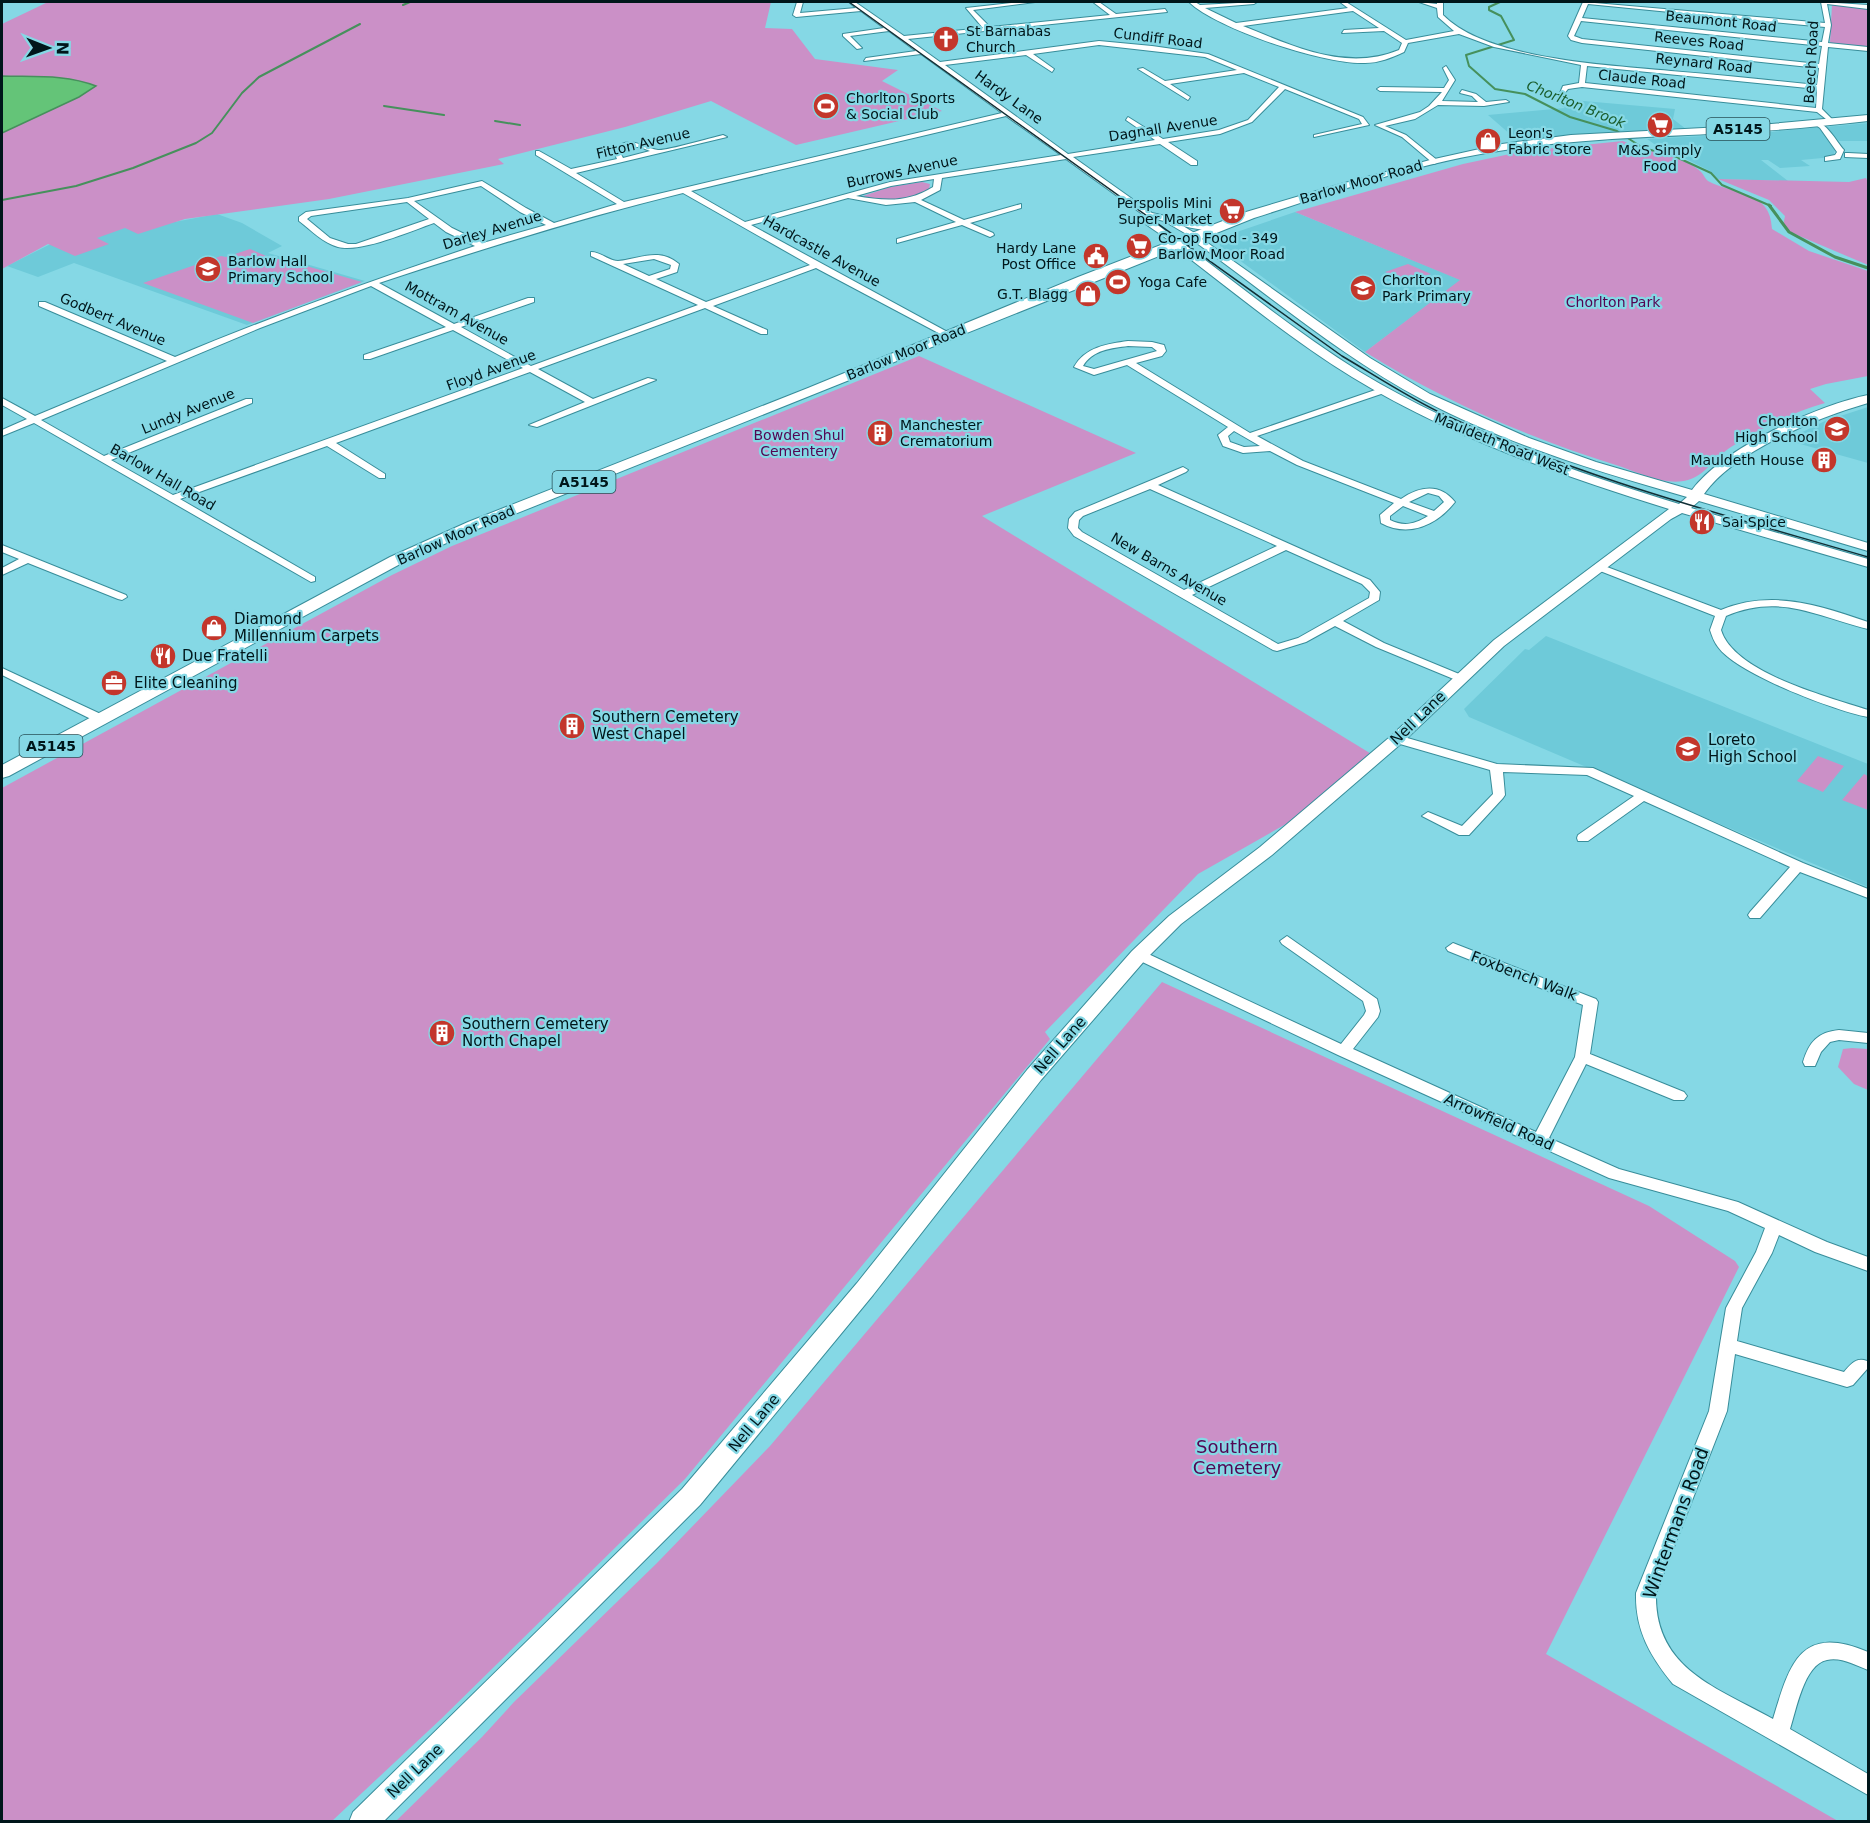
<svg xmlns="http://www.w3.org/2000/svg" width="1870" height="1823" viewBox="0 0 1870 1823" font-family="'DejaVu Sans',sans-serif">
	<rect width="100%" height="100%" fill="#85d8e5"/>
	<path fill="#6ecad9" d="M1549,98L1675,109L1673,119L1686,129L1519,142L1488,115L1565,108Z
		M1868,123V141H1839L1825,127Z
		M1820,127L1835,150L1833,157L1801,160L1810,166L1780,168L1768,160H1761L1788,181L1718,179L1710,171L1686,159L1670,155L1647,139L1761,133Z
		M114,212L169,223L217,214L242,223L282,246L268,253L365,281L247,325L74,263L38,277L7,266Z
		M1295,212L1461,280L1365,352L1220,246L1219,241L1228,235Z
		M1868,407V463L1786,440L1825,421Z
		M1546,636L1868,764V887L1469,717L1464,709L1525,649L1529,650Z"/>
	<path fill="#cb90c7" d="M48,2H771L765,28L792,29L815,59L898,70L882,81L942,111L796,145L711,101L625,127L498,159L504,164L329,199L185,219L138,234L125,228L97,238L109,244L75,256L48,244L2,269V24Z
		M1832,4L1868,8V47L1830,43Z
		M1623,141C1641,150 1661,152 1680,160C1685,162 1695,166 1700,171C1704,174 1704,178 1708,181C1734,195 1771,190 1772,229L1809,251L1868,271V376L1826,384L1810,389L1825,403C1791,413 1761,428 1731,447C1717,456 1704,476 1688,480C1667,486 1641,474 1622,467C1532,439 1445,402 1365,352L1460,280L1295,212L1463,164L1524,151Z
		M1866,178L1868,182V265L1790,232L1783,226L1785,216L1769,200L1718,179L1849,182Z
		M922,182L930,184L929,189C908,200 886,203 863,196L890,187Z
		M250,249L273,259H282L362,282L253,323L143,283L221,256L226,257Z
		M1408,264L1431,274L1408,282L1385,272Z
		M919,356L1136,453L982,516L1373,755L1286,824L1198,874L1045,1032L1050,1039L685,1479L441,1719L332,1821L2,1822V788L392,575L452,546Z
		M1818,756L1844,766L1823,792L1797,781Z
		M1864,774L1868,776V810L1842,800Z
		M1162,982L1649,1206L1735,1261L1739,1267L1546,1654L1838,1821H396L482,1737L514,1702L657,1563L770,1446Z
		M1852,1048L1868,1049V1090L1854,1084L1838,1067L1843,1049Z"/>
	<path fill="#64c478" stroke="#46905c" stroke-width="1.5" d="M2,76C33,77 66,74 96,86L79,97L2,133Z"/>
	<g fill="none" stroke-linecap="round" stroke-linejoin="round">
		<path stroke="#46905c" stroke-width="2" d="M1500,2L1489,7V10L1501,16L1514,40L1466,55L1469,66L1495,89L1525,94L1570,117L1617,131L1643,148L1674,156L1711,173L1722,185L1771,206
			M403,5L410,2
			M384,106L444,115
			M495,121L520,125
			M2,200L76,186L133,168L196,143L212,133L242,93L259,77L360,24"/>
		<path stroke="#46905c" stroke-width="3" d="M1769,205L1789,232L1835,257L1868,268"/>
		<defs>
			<path id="street" d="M797,2H803L800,13L856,8L849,2H855L904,36L983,28L966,8L1020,2H1035L973,10L990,27L1110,15L1093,2H1099L1116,14L1165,9L1167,12L908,39L940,62L1099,41L1152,46L1208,54L1363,117L1369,125L1314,137V135L1362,124L1359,119L1285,89L1252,122L1220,134L1168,142L1197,161V165H1191L1160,144L1073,157L1152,213L1170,217L1178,222L1181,221L1196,225H1222L1226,227C1214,233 1196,229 1183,226L1198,235V239H1195L1164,221L1152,218L1151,220L1179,241L1180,243L1176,245L1144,223L1145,216L1066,159L942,178L940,190L921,200L964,220L1021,204V208L970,223L993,233L994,235L990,237L962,225L897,243V239L956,222L915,202L886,205L848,198L751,225L953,335L946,337L816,268L713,306L767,330V334H761L705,308L538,369L593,399L648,378L656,380L537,427L529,425L585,402L530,372L336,443L385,474V478H379L327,446L180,499L315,577V581L311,582L34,423L2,436V430L27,419L2,405V398L35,416L167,361L39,306V302H45L175,357C273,316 373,280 475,246L446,232L434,223C411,231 361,253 338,247C323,243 311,230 299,221V217L306,212L408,198L482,181L526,208L554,223L617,204L536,155V151H539L571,169L617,159L613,150C630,134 641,147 658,150C666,151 711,138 723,135L727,137L576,173L624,202L1002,113L921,54L864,61L866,58L916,51L889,31L850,36L862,48L857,49L843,36V34L884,28L861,11L796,17L793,15ZM1099,45L1205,57L1237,70L1165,81L1143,68L1138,69L1188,100L1190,97L1170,84L1244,73L1279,87L1248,120L1219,130L1163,139L1128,117L1126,120L1155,140L1068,154L945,65L1026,55L1052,72L1054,69L1033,54ZM1006,116L1061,155L890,182L745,222L691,191ZM627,147H640L650,151L623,158L620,152ZM934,179L933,187C907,203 885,201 856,196L891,186ZM481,186L520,212L546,225L483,243L452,228L414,201ZM683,193L810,265L706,302L656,279L677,272L679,264C659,247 640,259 618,261C609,261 601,252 591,252V256L698,305L531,366L461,327L534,302V298H528L454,324L379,283C479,250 580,218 683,193ZM407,202L429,219L356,244H348L330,238L307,219L311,216ZM654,259L671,265L670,269L649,276L623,264ZM371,286L446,327L364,355V359H370L453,330L523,368L173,495L111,460L252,403V399H246L104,456L41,420L260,328Z
				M1189,2H1195L1200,5L1257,2L1254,4L1205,8L1236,23L1348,8L1340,2H1346L1406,40L1454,31L1438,17L1437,8L1419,2L1437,4V2H1443V15C1487,60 1610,65 1671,71C1720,75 1769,80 1817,85L1819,68L1582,43L1571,40L1568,36L1583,2L1825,23L1821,2L1868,5V9L1827,4L1831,25L1828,43L1868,47V51L1828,47L1822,109L1834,121L1831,123L1817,112L1582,87L1568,89L1563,95L1560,93L1563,86L1579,83L1581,65L1494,47L1459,34L1408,43L1404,52C1391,58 1379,63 1365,63C1325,65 1217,29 1189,2ZM1588,4L1825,27L1822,42L1582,18ZM1353,11L1379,28L1344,30L1342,33L1384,31L1402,43L1399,50C1346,72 1293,46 1243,26ZM1581,21L1822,46L1819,64L1582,39L1574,36ZM1587,66L1817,89L1816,108L1585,83Z
				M1446,66L1455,80L1442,101L1478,102L1472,96L1460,93L1462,90L1476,94L1486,102L1506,100L1509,102L1484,106L1438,105L1415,119L1385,126L1406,135L1437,160L1438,162L1434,164L1402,137L1375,125L1420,112L1429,106L1442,92L1380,91L1377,89L1380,87L1444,88L1449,80L1443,68Z
				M1813,121C1826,121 1836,141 1844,150L1840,159L1825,161V157L1835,155L1837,152L1820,128L1813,123Z
				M1848,153L1868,154V158L1845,157V153Z
				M1128,341L1152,342L1164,345L1166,351L1162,356L1136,363L1250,433L1381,388H1387V392L1257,436L1303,461L1401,499C1420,486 1440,483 1455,502C1437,525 1409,538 1381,523L1380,515L1394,503L1297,465L1270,451L1243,453L1223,446L1218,435L1228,427L1127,365L1094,375L1074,367C1085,347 1107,344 1128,341ZM1128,346L1152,347L1157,351L1094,369L1083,366C1092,350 1112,348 1128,346ZM1234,431L1260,446L1244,447L1230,442L1228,436ZM1428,493L1439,496L1444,502L1434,511L1409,502ZM1403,506L1428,516C1415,524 1404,527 1390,520V516Z
				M1183,467L1188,470L1186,472L1158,485L1370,580L1380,592L1379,600L1343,621L1384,643L1464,676L1466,678L1464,680H1456L1376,647L1335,626L1306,642L1277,651L1273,650L1074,536L1068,528L1069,519L1075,512ZM1150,489L1277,546L1184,590L1082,532L1078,528L1079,520L1083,516ZM1286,550L1362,584L1370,592L1369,598L1298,638L1278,644L1192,595Z
				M2,545L126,595L127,597L122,600L118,599L28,563L2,575V568L19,559L2,552Z
				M1599,564L1721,610C1771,589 1819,605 1868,622V629C1816,616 1780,593 1726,616L1721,630C1734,673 1829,697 1868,710V717C1836,711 1737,674 1718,647C1714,642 1712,636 1710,630L1715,616L1595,569V565Z
				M2,668L105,716L107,719L101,723L97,722L2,675Z
				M1397,735L1497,764L1593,768L1803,863L1868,889V898L1800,872L1760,918H1750L1748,915L1750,912L1790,867L1644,801L1588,841H1578L1577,838L1578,835L1634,796L1587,775L1503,772L1505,795L1503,798L1469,835H1459L1422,816L1428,812L1462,826L1493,794L1490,770L1393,742L1391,739L1393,736Z
				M1287,936L1377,999L1380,1011L1378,1017L1353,1049L1536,1132L1575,1057L1583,1005L1448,951L1446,948L1453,943L1458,945L1596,999L1598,1002L1590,1054L1684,1092L1687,1096L1684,1100H1674L1586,1064L1549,1138L1619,1169L1738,1202L1827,1242L1868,1257V1271L1815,1252L1779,1235L1772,1253L1742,1308L1737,1341L1844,1372C1851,1364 1856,1357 1867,1361L1868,1368L1853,1385L1847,1387L1735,1354L1727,1411L1656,1593C1654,1669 1716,1687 1773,1719C1790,1662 1801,1624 1868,1652V1670C1855,1665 1841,1657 1827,1660C1804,1664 1796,1711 1790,1729L1868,1774V1795L1673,1684C1650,1656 1635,1630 1636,1593L1709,1411L1726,1308L1756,1252L1765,1228L1728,1211L1609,1178L1338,1055L1134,958L1132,955L1134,952H1144L1341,1044L1364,1015L1366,1011L1363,1001L1282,944L1280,941Z
				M1839,1030L1868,1033V1043L1839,1040L1830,1042L1821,1052L1815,1066H1805L1803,1062C1809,1042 1818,1032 1839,1030Z"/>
			<path id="secondary" d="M1195,234L1370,358L1430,394L1529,438L1596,462L1692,490C1723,448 1818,405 1868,395V403C1819,417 1734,451 1704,494L1868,543V551L1699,501L1691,508L1868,559V567L1682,513L1671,519L1504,646L1403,742L1272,855L1181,924L1146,959L1041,1080L873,1295L700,1505L383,1822H349L353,1812L682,1489L857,1283L1027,1070L1132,951L1169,916L1260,847L1391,736L1494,640L1669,509C1560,475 1450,437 1352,377C1289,338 1231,290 1172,245V241H1180C1239,285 1297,333 1360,372C1459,432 1569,470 1679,504L1687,497C1597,471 1506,444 1423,400C1340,356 1268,294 1191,239V235Z"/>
			<path id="primary" d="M1868,115V121C1832,125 1795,129 1759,131C1674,137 1589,137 1505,150C1421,162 1335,192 1254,218L480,528L402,563L9,776L2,778V765L390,557L468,522L808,388L1078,277L1246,212L1330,187L1430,160L1502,144L1571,135L1760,125Z"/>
		</defs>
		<use href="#street" stroke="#388d9a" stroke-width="2"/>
		<use href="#secondary" stroke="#388d9a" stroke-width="2"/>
		<use href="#primary" stroke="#388d9a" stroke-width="2"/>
		<use href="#street" fill="#fff" fill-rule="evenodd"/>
		<use href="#secondary" fill="#fff" fill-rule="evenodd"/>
		<use href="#primary" fill="#fff" fill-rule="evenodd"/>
		<path stroke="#112f35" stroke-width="1.5" d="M849,2L1342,356C1376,376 1409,398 1445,415C1580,478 1725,515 1868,557"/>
	</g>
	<defs>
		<symbol id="church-disc" viewBox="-11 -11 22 22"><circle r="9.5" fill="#c3362b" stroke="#85d8e5"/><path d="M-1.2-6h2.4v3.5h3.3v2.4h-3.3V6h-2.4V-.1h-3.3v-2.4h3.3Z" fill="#fff"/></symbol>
		<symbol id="stadium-disc" viewBox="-11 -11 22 22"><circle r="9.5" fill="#c3362b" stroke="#85d8e5"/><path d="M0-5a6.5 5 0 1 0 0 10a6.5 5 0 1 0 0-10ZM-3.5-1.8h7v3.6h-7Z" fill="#fff"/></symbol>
		<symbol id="supermarket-disc" viewBox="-11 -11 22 22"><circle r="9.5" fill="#c3362b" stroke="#85d8e5"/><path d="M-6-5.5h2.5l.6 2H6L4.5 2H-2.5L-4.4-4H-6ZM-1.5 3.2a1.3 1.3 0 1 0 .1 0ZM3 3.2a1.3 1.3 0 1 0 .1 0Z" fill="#fff"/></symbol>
		<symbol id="shop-disc" viewBox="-11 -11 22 22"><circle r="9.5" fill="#c3362b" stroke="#85d8e5"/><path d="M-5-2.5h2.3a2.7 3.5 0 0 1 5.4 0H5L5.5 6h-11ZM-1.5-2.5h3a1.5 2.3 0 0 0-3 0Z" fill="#fff"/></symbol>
		<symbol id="civic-disc" viewBox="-11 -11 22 22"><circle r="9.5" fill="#c3362b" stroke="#85d8e5"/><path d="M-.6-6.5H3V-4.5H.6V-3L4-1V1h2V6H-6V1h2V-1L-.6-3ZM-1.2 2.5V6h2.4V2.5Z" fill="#fff"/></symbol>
		<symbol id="school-disc" viewBox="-11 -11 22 22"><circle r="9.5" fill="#c3362b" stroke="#85d8e5"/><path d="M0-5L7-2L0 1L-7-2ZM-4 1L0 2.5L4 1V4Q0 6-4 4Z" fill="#fff"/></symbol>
		<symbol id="building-disc" viewBox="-11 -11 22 22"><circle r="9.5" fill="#c3362b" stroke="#85d8e5"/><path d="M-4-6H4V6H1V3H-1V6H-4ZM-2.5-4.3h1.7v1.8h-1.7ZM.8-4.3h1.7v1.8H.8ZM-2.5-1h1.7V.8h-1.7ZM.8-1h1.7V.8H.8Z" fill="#fff"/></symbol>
		<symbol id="restaurant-disc" viewBox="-11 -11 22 22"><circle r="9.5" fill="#c3362b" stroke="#85d8e5"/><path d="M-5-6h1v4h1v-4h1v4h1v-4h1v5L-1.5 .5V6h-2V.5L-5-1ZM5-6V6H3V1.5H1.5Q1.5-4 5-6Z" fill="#fff"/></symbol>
		<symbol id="office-disc" viewBox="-11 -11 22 22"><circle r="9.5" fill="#c3362b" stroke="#85d8e5"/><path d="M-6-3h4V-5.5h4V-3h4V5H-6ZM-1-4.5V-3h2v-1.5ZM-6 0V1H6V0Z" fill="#fff"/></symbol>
	</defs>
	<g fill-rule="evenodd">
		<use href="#church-disc" x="931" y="24" width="30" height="30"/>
		<use href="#stadium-disc" x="811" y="91" width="30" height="30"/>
		<use href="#supermarket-disc" x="1645" y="110" width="30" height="30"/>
		<use href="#shop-disc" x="1473" y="126" width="30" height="30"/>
		<use href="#supermarket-disc" x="1217" y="196" width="30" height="30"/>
		<use href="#supermarket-disc" x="1124" y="231" width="30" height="30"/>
		<use href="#civic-disc" x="1081" y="241" width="30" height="30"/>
		<use href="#school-disc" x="193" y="254" width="30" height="30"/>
		<use href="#stadium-disc" x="1103" y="267" width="30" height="30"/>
		<use href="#school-disc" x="1348" y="273" width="30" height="30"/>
		<use href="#shop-disc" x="1073" y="279" width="30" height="30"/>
		<use href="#school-disc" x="1822" y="414" width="30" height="30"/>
		<use href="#building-disc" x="865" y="418" width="30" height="30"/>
		<use href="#building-disc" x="1809" y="445" width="30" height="30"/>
		<use href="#restaurant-disc" x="1687" y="507" width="30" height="30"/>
		<use href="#shop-disc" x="199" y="613" width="30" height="30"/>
		<use href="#restaurant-disc" x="148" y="641" width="30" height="30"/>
		<use href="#office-disc" x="99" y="668" width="30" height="30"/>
		<use href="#building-disc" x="557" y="711" width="30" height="30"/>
		<use href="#school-disc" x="1673" y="734" width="30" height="30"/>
		<use href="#building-disc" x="427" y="1018" width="30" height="30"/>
	</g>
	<g text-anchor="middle" stroke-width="4.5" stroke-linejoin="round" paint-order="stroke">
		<g font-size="14" fill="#00161a" stroke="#85d8e5">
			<text transform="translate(1721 21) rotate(6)" y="5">Beaumont Road</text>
			<text transform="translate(1158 38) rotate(7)" y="5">Cundiff Road</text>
			<text transform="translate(1699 41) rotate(6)" y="5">Reeves Road</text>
			<text transform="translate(1811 62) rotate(-87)" y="5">Beech Road</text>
			<text transform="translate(1704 63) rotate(6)" y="5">Reynard Road</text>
			<text transform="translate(1642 79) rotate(6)" y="5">Claude Road</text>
			<text transform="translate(1009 97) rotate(36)" y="5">Hardy Lane</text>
			<text transform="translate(1163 128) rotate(-9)" y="5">Dagnall Avenue</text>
			<text transform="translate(643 143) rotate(-13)" y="5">Fitton Avenue</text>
			<text transform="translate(902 171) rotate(-12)" y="5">Burrows Avenue</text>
			<text transform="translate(1361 182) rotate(-16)" y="5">Barlow Moor Road</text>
			<text transform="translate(492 230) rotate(-17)" y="5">Darley Avenue</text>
			<text transform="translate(822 251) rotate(29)" y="5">Hardcastle Avenue</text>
			<text transform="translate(457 313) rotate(29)" y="5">Mottram Avenue</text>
			<text transform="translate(113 319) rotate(23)" y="5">Godbert Avenue</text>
			<text transform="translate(906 352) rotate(-22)" y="5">Barlow Moor Road</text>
			<text transform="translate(491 370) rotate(-20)" y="5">Floyd Avenue</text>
			<text transform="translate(188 411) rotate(-22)" y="5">Lundy Avenue</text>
			<text transform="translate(1502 444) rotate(22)" y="5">Mauldeth Road West</text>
			<text transform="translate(163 477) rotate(30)" y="5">Barlow Hall Road</text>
			<text transform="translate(456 535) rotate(-24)" y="5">Barlow Moor Road</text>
			<text transform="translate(1169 569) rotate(30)" y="5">New Barns Avenue</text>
		</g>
		<g font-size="14" fill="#00161a" stroke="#85d8e5" text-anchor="start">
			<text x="966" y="36">St Barnabas<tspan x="966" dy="16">Church</tspan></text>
			<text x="846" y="103">Chorlton Sports<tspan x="846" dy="16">&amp; Social Club</tspan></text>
			<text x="1508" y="138">Leon's<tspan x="1508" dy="16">Fabric Store</tspan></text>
			<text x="1660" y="155" text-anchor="middle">M&amp;S Simply<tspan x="1660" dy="16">Food</tspan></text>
			<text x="1212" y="208" text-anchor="end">Perspolis Mini<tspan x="1212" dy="16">Super Market</tspan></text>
			<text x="1158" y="243">Co-op Food - 349<tspan x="1158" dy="16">Barlow Moor Road</tspan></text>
			<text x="1076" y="253" text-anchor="end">Hardy Lane<tspan x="1076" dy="16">Post Office</tspan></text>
			<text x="228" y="266">Barlow Hall<tspan x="228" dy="16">Primary School</tspan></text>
			<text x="1382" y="285">Chorlton<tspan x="1382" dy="16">Park Primary</tspan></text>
			<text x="1138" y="287">Yoga Cafe</text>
			<text x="1068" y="299" text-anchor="end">G.T. Blagg</text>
			<text x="1818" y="426" text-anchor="end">Chorlton<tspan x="1818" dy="16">High School</tspan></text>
			<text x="900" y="430">Manchester<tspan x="900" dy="16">Crematorium</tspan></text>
			<text x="1804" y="465" text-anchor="end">Mauldeth House</text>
			<text x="1722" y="527">Sai Spice</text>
		</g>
		<g font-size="14" font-style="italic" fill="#1a5d2c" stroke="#85d8e5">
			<text transform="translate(1576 104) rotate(22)" y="5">Chorlton Brook</text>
		</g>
		<g fill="#85d8e5" stroke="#285057" stroke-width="1.5">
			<rect x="1706.5" y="118" width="63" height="22" rx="4.5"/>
			<rect x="552.5" y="471" width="63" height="22" rx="4.5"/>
			<rect x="19.5" y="735" width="63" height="22" rx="4.5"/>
		</g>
		<g font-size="14" font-weight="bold" fill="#00161a">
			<text x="1738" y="134">A5145</text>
			<text x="584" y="487">A5145</text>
			<text x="51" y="751">A5145</text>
		</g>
		<g font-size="14" fill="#530552" stroke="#85d8e5">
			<text x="1613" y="307">Chorlton Park</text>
			<text x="799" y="440">Bowden Shul<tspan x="799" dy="16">Cementery</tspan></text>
		</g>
		<g font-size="15" fill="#00161a" stroke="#85d8e5" text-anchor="start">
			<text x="234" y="624">Diamond<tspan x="234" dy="17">Millennium Carpets</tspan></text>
			<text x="182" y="661">Due Fratelli</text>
			<text x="134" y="688">Elite Cleaning</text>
			<text x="592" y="722">Southern Cemetery<tspan x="592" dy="17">West Chapel</tspan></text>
			<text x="1708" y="745">Loreto<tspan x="1708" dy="17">High School</tspan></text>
			<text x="462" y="1029">Southern Cemetery<tspan x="462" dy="17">North Chapel</tspan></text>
		</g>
		<g font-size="15" fill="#00161a" stroke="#85d8e5">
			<text transform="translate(1418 718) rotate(-44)" y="5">Nell Lane</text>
			<text transform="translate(1524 976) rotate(21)" y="5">Foxbench Walk</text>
			<text transform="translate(1060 1045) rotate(-49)" y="5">Nell Lane</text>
			<text transform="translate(1499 1122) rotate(24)" y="5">Arrowfield Road</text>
			<text transform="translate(754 1423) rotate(-50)" y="5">Nell Lane</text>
			<text transform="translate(415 1771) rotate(-44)" y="5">Nell Lane</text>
		</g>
		<g font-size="18" fill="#530552" stroke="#85d8e5">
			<text x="1237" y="1453">Southern<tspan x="1237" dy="21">Cemetery</tspan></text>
		</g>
		<g font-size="18" fill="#00161a" stroke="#85d8e5">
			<text transform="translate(1676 1523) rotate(-70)" y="6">Wintermans Road</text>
		</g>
	</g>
	<rect width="1870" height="1823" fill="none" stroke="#00161a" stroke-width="6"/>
	<g transform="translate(48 48) rotate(91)" stroke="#85d8e5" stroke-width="4.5" paint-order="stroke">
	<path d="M0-4.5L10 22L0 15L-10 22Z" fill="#00161a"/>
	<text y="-9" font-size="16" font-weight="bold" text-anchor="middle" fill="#00161a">N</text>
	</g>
</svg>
